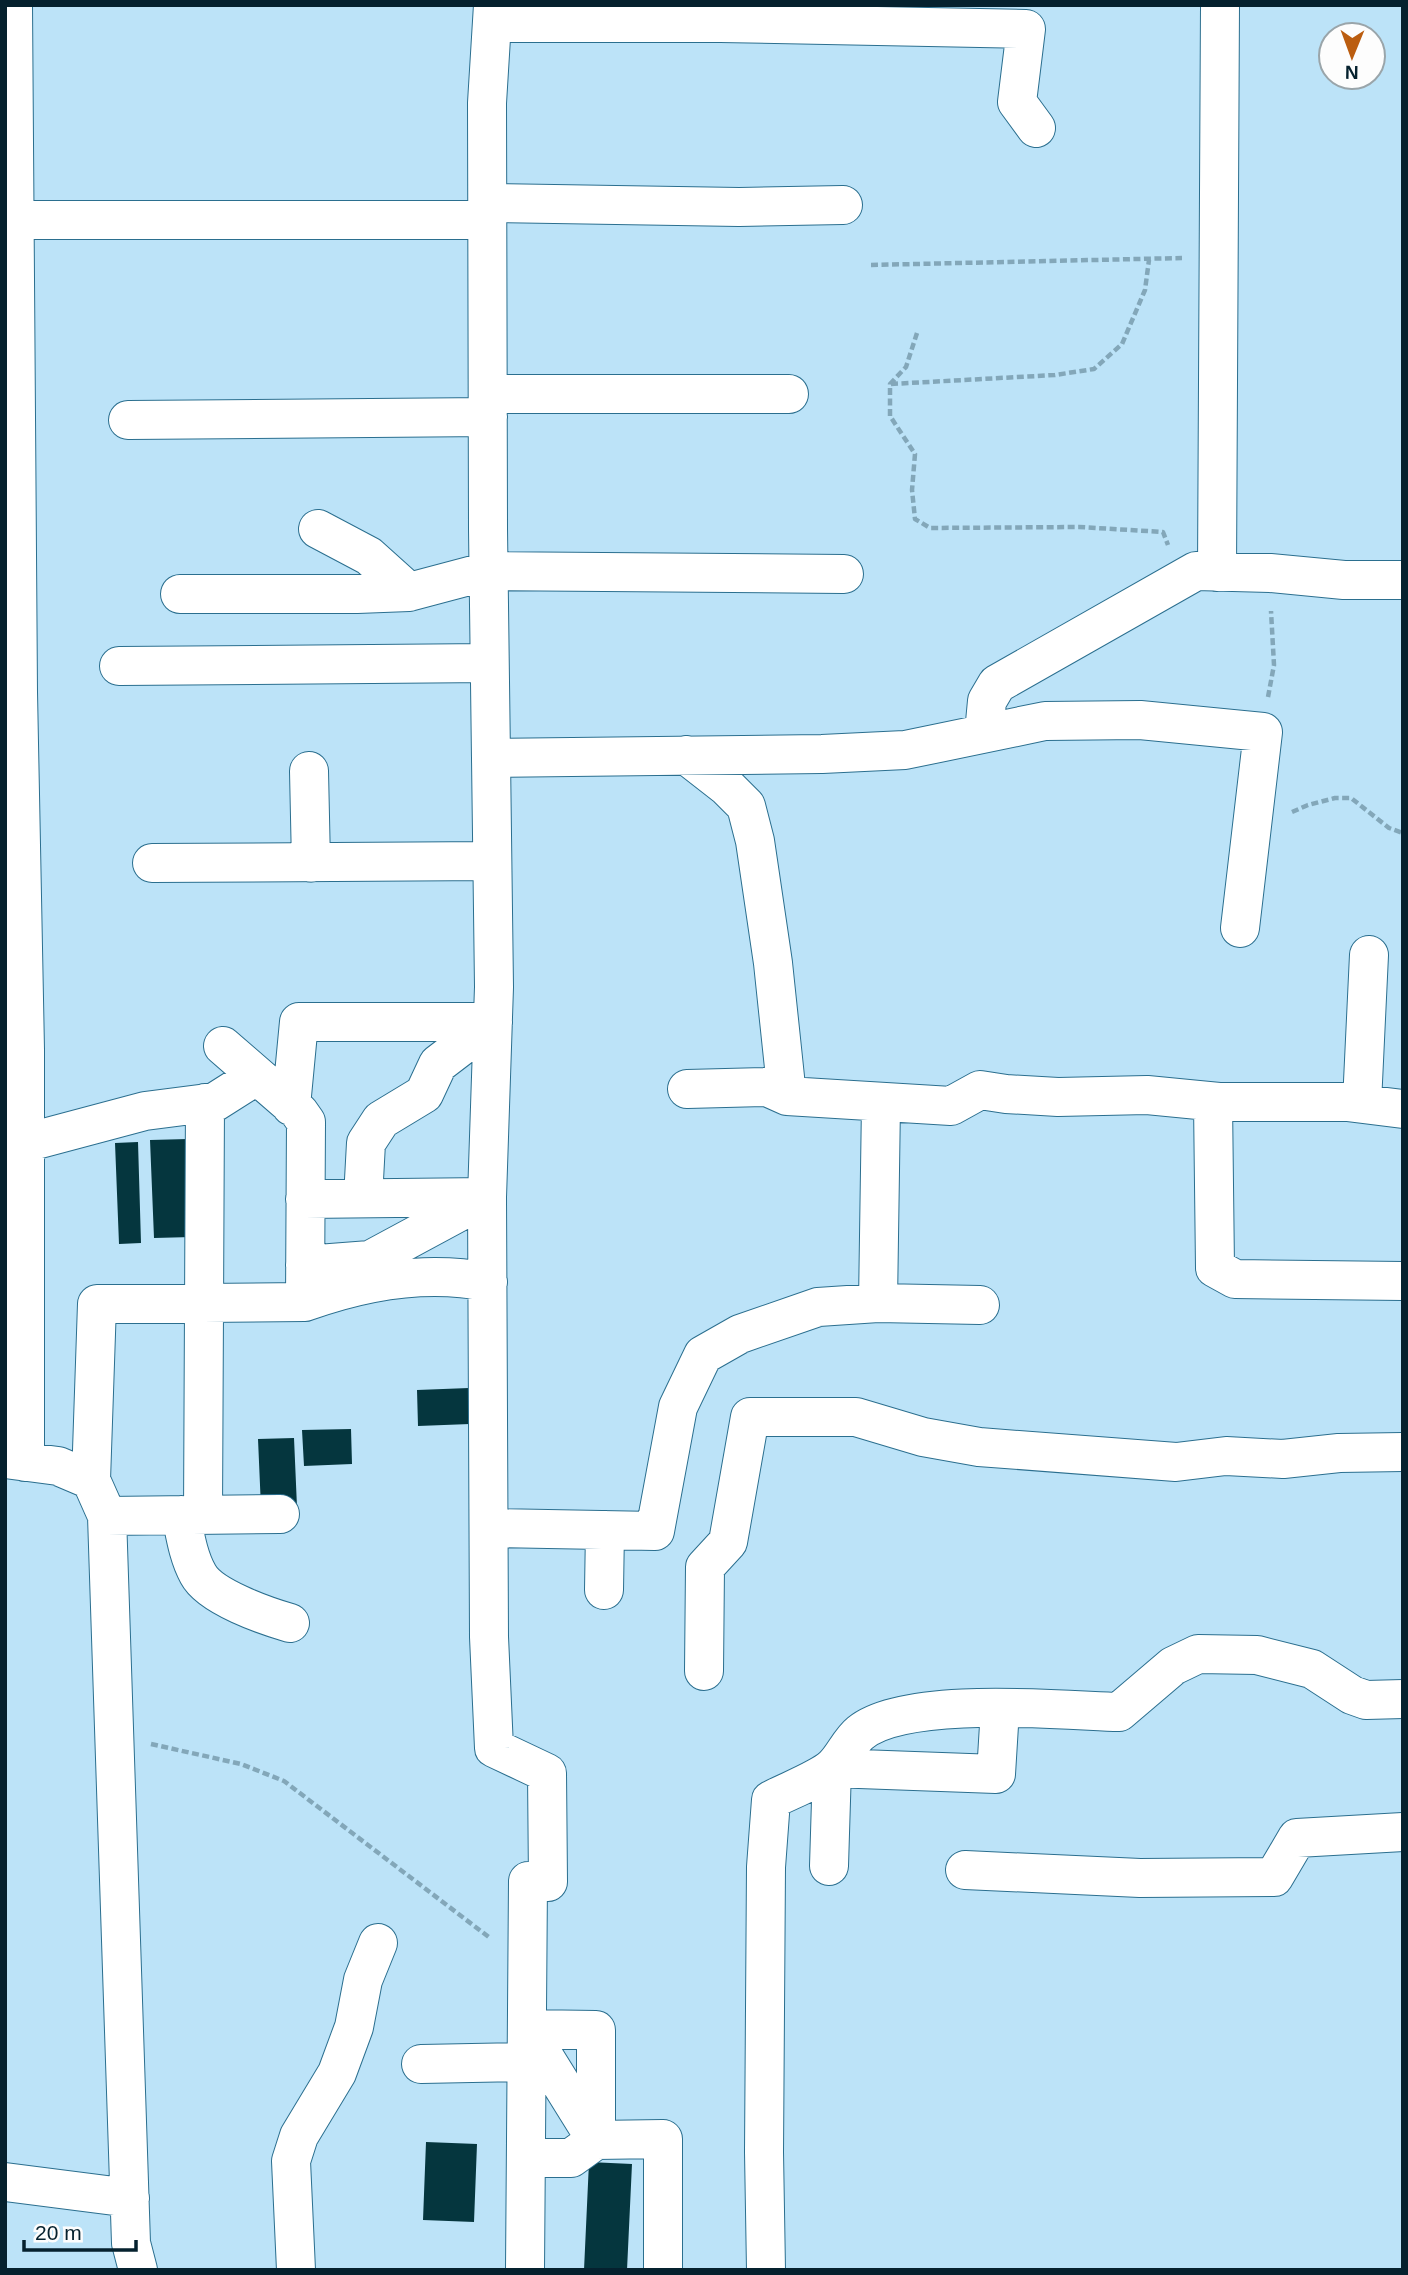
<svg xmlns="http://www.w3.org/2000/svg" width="1408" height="2275" viewBox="0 0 1408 2275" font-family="Helvetica,sans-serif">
	<rect width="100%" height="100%" fill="#bce3f8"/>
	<path fill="#05363e" d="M188,1139L192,1237L154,1238L150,1140Z
		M138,1142L141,1243L119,1244L115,1143Z
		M469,1388L470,1424L418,1426L417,1390Z
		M351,1429L352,1464L304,1466L302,1430Z
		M294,1438L297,1507L261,1508L258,1439Z
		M426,2142L477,2144L474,2222L423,2220Z
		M589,2162L632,2164L627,2270H584Z"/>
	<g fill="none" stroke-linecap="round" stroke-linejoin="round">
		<defs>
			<path id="minor" d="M492,23H720L1026,29L1017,102L1036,128
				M487,203L739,207L843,205
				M14,220H487
				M488,394H789
				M128,420L488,417
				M318,529L369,556L409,592
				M1217,572L1220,5
				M180,594H357L409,592L488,571L844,574
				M119,666L489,663
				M5,692H18L13,5
				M18,692L25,1050V1462
				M984,733L987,701L997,684L1196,571L1270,573L1344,580H1403
				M686,755L727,787L746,806L755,841L773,963L787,1096
				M491,758L822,754L905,750L1045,721L1140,720L1263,732L1240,928
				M309,771L311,863
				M152,863L492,861
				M687,1089L767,1087L787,1096L951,1106L980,1090L1006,1094L1058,1097L1147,1095L1219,1102
				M1362,1103L1369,955
				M291,1106L299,1022H493
				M1403,1109L1347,1102H1213L1215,1268L1235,1279L1403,1281
				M25,1143L145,1111L215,1102L256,1076
				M363,1198L366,1143L381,1120L424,1094L438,1064L493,1022
				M305,1199L487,1197L489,1637L494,1748L547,1773L548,1882L528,1881L525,2270
				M305,1265L370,1260L487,1197L494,987L488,529L487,103L493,5
				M305,1302C363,1281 427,1270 488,1282
				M878,1303L881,1104
				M5,1459L58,1466L91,1480L107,1516L131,2243L138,2270
				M91,1480L97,1304L305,1302L306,1122L299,1112L223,1046
				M181,1515C185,1534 188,1556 198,1574C210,1597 266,1616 290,1623
				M203,1515L205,1103
				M107,1516L280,1514
				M489,1528L655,1531L678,1407L703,1355L740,1334L818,1307L878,1303L980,1305
				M604,1590L605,1530
				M704,1671L705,1567L728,1542L750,1417H856L923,1437L979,1447L1176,1462L1226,1456L1283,1459L1339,1453L1403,1452
				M829,1866L832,1768L996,1774L1000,1709
				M965,1870L1140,1878L1274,1877L1297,1838L1403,1832
				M527,2029L596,2030V2140
				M527,2029L596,2140
				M421,2064L527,2062
				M526,2158H571L596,2140L663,2139V2270
				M5,2182L130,2198
				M296,2270L291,2161L299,2136L337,2073L354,2027L363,1980L378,1943
				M766,2270L764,2152L766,1867L771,1800C788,1791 820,1779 833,1767C843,1758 849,1742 860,1733C905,1696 1059,1710 1119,1712L1173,1666L1198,1654L1257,1655L1312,1669L1352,1695L1366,1700L1403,1699"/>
		</defs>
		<use href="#minor" stroke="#2b6f8f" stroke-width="40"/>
		<path stroke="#83a7b9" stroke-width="4.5" stroke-dasharray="7 3.5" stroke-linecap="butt" d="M871,265L1182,258
			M917,333L906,367L890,384V416L915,454L912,490L915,519L930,528L1079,527L1163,532L1168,545
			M891,384L1055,375L1094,369L1122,344L1145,290L1149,260
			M1268,697L1274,665L1271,611
			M1292,812L1308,805L1335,798H1351L1389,828L1403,833
			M151,1744L241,1764L284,1781L490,1938"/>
		<use href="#minor" stroke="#fff" stroke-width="38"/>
	</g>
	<rect width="1408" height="2275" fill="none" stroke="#05212e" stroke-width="14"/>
	<g transform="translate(1352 56) rotate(181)"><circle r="33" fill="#fdfdfd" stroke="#9aa5aa" stroke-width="2"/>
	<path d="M0-5L12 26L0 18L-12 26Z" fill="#bb5d10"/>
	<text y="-10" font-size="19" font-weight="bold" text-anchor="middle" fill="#05212e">N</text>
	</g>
	<path d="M24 2240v10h112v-10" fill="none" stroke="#05212e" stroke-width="3.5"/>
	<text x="35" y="2240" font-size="21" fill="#05212e" stroke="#fdfdfd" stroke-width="5" paint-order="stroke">20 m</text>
</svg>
